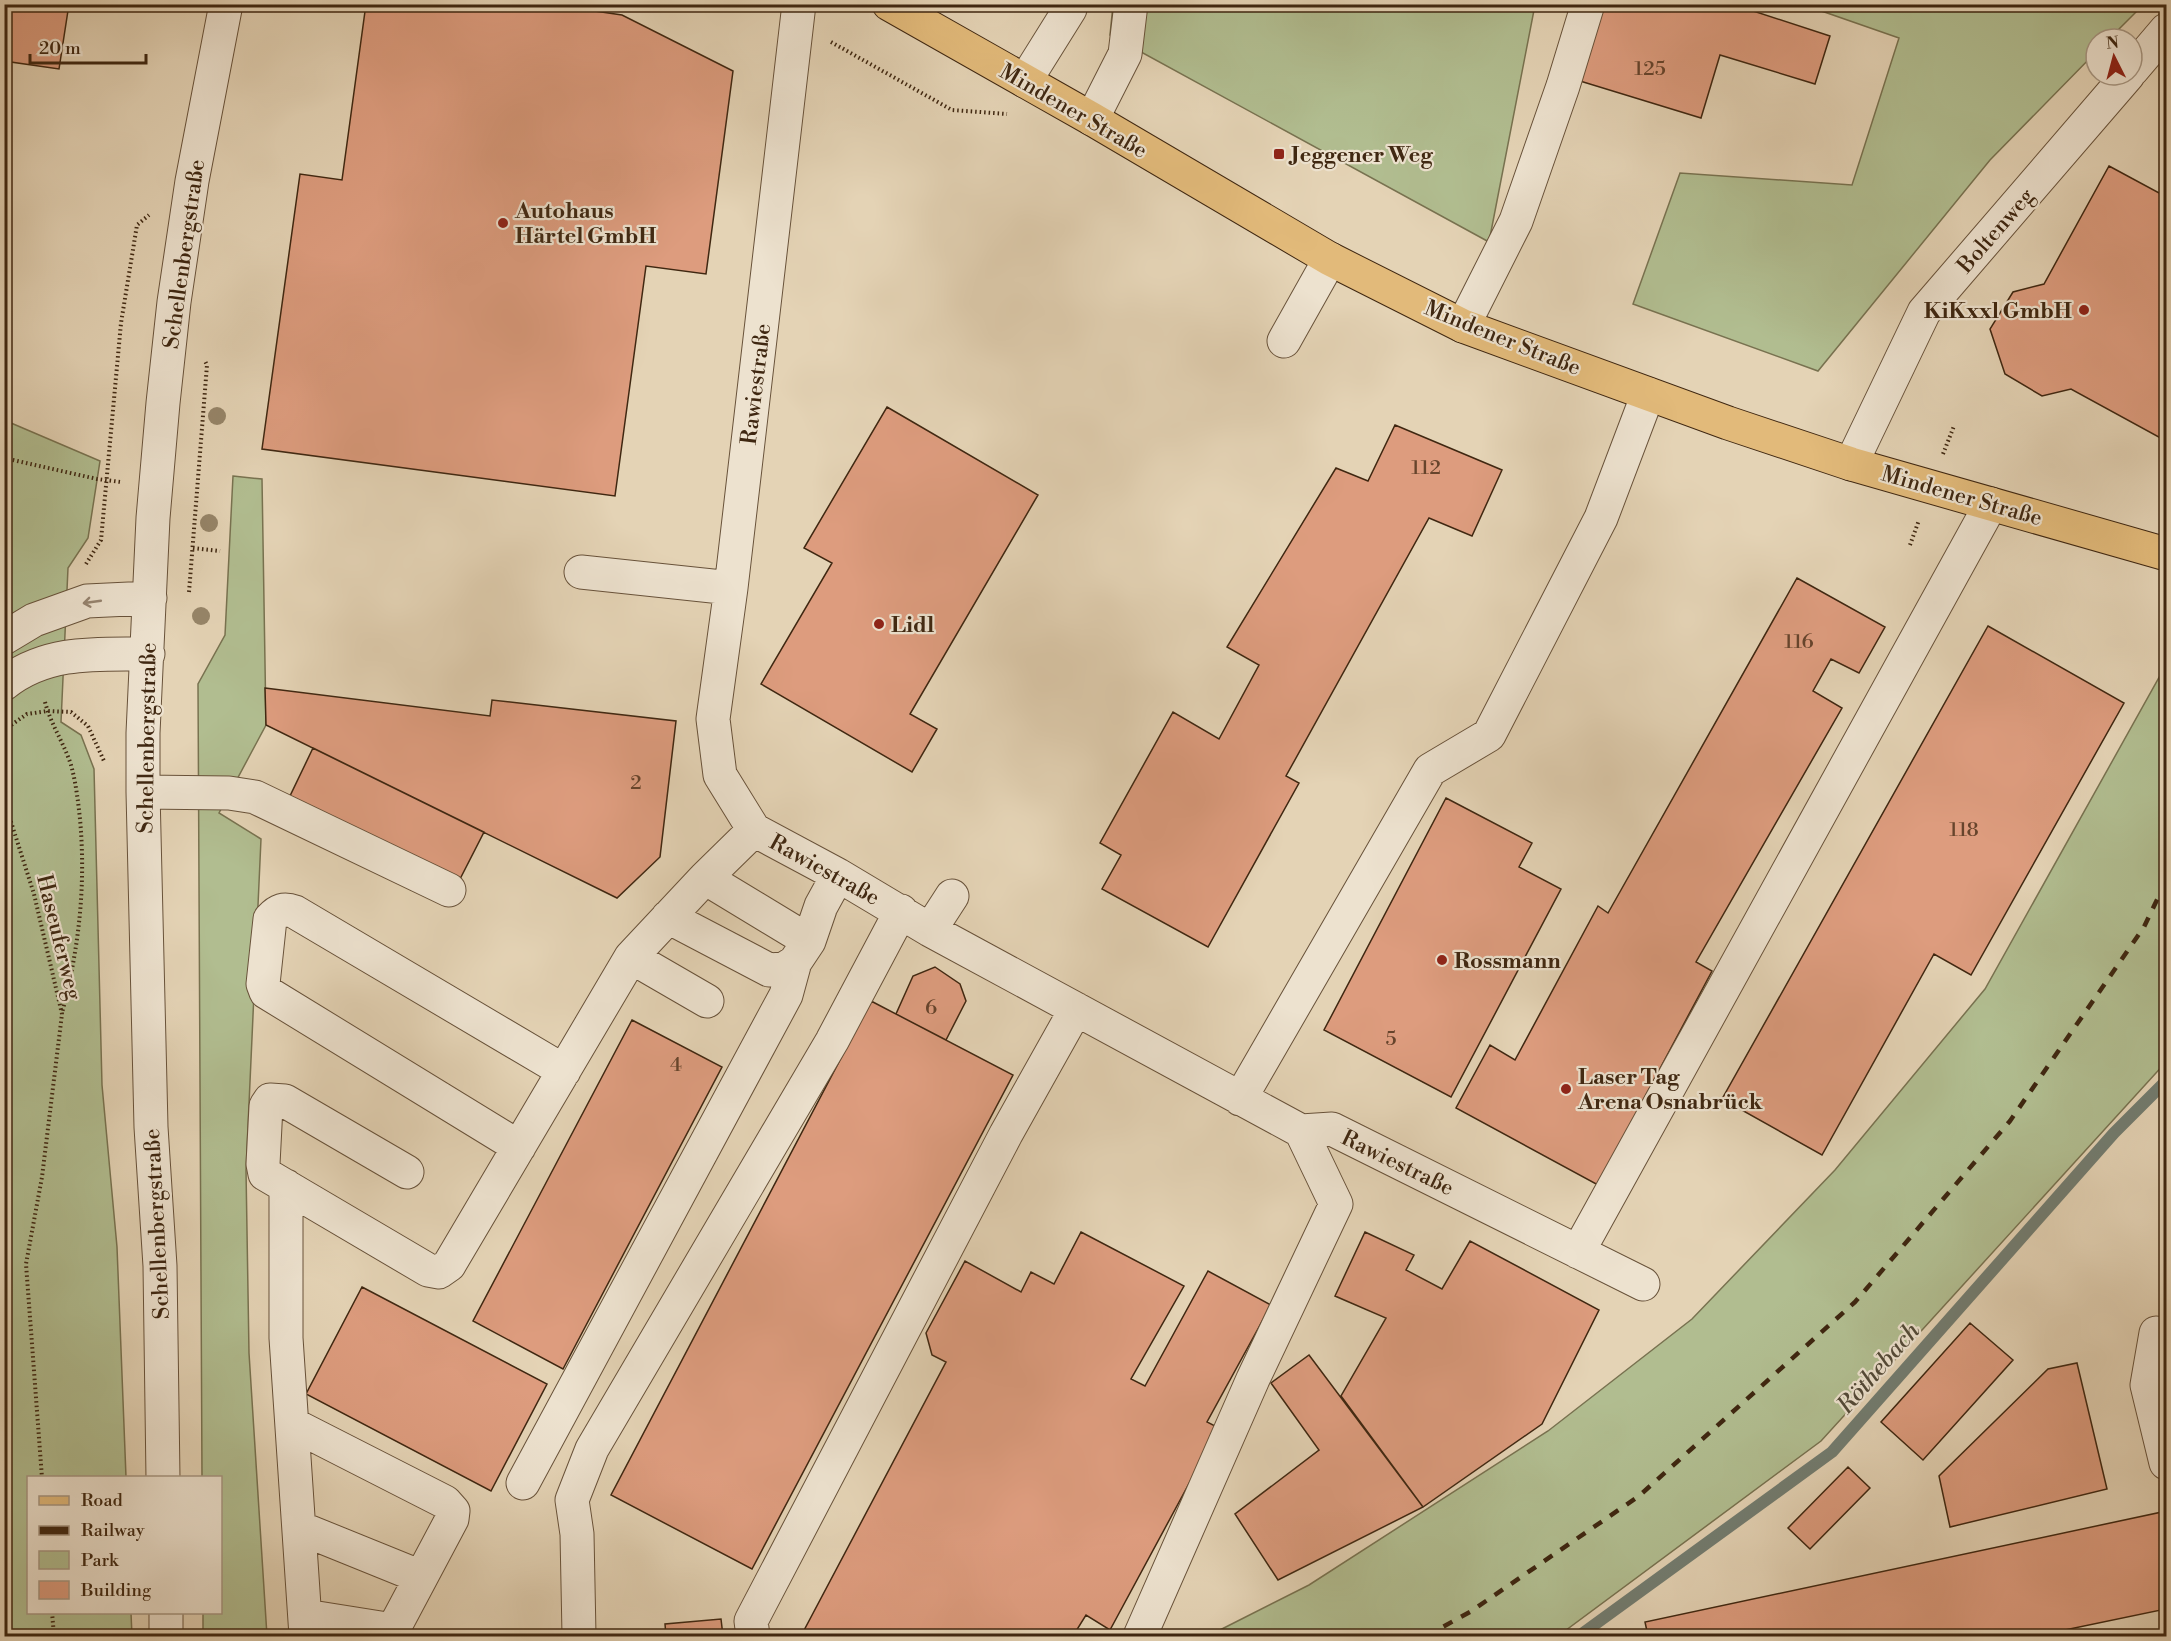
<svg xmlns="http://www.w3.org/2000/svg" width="2171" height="1641" viewBox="0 0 2171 1641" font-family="'Libre Bodoni',serif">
	<rect width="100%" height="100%" fill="#e4d3b5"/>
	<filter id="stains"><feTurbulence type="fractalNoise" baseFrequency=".00333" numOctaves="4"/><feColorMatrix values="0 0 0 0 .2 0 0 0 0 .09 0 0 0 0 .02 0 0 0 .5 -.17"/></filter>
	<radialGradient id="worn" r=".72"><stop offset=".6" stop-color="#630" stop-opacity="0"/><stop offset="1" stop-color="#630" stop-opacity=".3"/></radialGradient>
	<path fill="#b1bd90" stroke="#787250" stroke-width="1.5" d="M1113,5H1535L1489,242L1110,35Z
		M1811,5H2143L2109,39H2096V52L1990,160L1818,371L1633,304L1680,173L1852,185L1899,38L1810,7Z
		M4,420L100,461L88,538L68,568L61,722L81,735L94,769L102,1085L117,1247L126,1477L28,1478V1612L131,1613L132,1636H5Z
		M233,476L262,479L266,725L219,813L261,839L246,1170L249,1353L267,1636H203V1613L220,1612V1478L202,1477L198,684L225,635Z
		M2166,665V1062L1821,1441L1558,1636H1208L1309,1585L1548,1431L1692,1319L1835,1170L1985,989Z"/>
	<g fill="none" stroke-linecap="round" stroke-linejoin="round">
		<path stroke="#737d71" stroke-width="12" d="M1579,1636L1832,1452L2114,1133L2166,1081"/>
	</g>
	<path fill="#dd9c7e" stroke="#3f2711" stroke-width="1.5" d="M4,4H69L59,69L4,61Z
		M366,4H547L622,15L733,71L706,274L646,266L615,496L262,449L300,174L342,180Z
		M1604,4H1745L1744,8L1830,36L1815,84L1720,55L1701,118L1580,81Z
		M2109,166L2159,193L2166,179V441L2071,389L2042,396L2005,374L1990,329L2013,292L2044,284Z
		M887,407L1038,495L910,714L937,729L912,772L761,684L832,563L804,548Z
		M1395,425L1502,470L1472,536L1429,518L1286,776L1299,783L1208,947L1102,889L1121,855L1100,843L1173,712L1219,739L1259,665L1227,647L1336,468L1368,481Z
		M1797,578L1885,627L1859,673L1831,659L1813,691L1842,708L1696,962L1712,971L1598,1185L1456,1108L1490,1045L1515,1060L1598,906L1608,913Z
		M1988,626L2124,703L1971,975L1934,954L1822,1155L1722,1099Z
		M265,688L490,716L492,700L676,721L660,857L617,898L266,725Z
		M313,748L484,832L460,879L290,796Z
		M1446,798L1532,843L1519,867L1561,889L1451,1097L1324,1030Z
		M935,967L960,984L966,1001L946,1040L896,1014L913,976Z
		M871,1001L1013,1075L752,1569L611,1495Z
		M632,1020L722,1067L563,1369L473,1321Z
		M1081,1232L1184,1286L1131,1379L1145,1386L1208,1271L1271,1305L1207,1422L1219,1428L1110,1630L1086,1615L1073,1636H801L946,1362L932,1355L926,1333L965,1261L1021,1292L1031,1272L1054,1284Z
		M1365,1232L1414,1255L1406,1270L1442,1289L1470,1241L1599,1310L1542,1424L1423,1507L1341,1396L1386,1318L1335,1296Z
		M362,1287L547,1384L491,1491L306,1394Z
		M1970,1323L2013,1360L1923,1460L1881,1422Z
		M1309,1355L1423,1507L1278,1580L1235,1514L1319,1450L1271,1383Z
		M2077,1363L2107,1489L1950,1527L1939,1476L2048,1369Z
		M1848,1467L1870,1488L1810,1549L1788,1528Z
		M2162,1512L2166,1535V1609L2036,1636H1648L1645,1622Z
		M721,1619L723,1636H666L665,1624Z"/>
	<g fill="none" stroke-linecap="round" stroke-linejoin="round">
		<defs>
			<path id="minor" d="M799,4L731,588L713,719L720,775L754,830L838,875L930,930L1301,1131L1332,1129L1643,1284
				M2132,70L2166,30
				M1025,81L1070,9
				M1092,119L1125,54L1131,4
				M1463,326L1516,221L1563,86L1588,4
				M1284,341L1330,259
				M1851,464L1924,312L2128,75
				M581,572L731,588
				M4,638L34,620L87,601L150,598
				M4,684C46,650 98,654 148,654
				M143,792L229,793L255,797L449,890
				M705,878L809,941
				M668,917L769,970L784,969L795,962L809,941L821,906L838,875
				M930,930L952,896
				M631,957L707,1001
				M1240,1099L1430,770L1489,735L1601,518L1648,394
				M519,1147L266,992L263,984L270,919C278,910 284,908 295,912L564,1071
				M407,1172L285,1101L270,1100L266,1106L263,1164L265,1174L428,1270L439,1272L449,1265L631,957L705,878L754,830
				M286,1186V1338L306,1636
				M1578,1252L1991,504
				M2156,1333L2147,1385L2166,1463
				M292,1424L445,1502L453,1511L452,1519L393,1630L392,1636
				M163,1478L160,1266L151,1127L143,792V733L153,518L163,403L174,302L192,181L226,4
				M523,1483L786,995L795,962
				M300,1528L421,1577
				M166,1612V1636
				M305,1616L393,1630
				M579,1635L577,1534L572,1500L592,1449L832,1041L901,911
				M753,1636L751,1621L1006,1134L1076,1009
				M1140,1636L1253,1379L1336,1204L1301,1131"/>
			<path id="major" d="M889,4L1092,119L1330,259L1463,326L1728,423L1851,464L2166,554"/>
		</defs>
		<use href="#minor" stroke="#68523a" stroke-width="35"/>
		<use href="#major" stroke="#3f2711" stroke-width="35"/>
		<path stroke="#3f2711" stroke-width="4" stroke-dasharray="1.5 3" stroke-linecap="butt" d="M831,42L952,110L1007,114
			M1943,454L1954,426
			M4,458L97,479L121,482
			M1910,545L1919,520
			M193,548L220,551
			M86,564L101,540L121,323L137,225L149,215
			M189,592L207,365L205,361
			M45,702C51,725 64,743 71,765C76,783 78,801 80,819C86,886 79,948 62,1013
			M4,730L27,714L48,711L71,712L88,726L104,761
			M4,800L34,894L62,1014L42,1177L26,1264L42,1478
			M52,1612L54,1636"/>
		<use href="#minor" stroke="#ede2cf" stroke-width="33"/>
		<use href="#major" stroke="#e2ba7a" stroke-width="33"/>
		<path stroke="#3f2711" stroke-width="4.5" stroke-dasharray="10 10" stroke-linecap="butt" d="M1426,1636L1470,1612L1639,1496L1855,1302L2010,1121L2144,927L2166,881"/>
	</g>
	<g fill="#968569">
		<circle cx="217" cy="416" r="9"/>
		<circle cx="209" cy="523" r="9"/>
		<circle cx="201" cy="616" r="9"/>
	</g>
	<defs><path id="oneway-shaft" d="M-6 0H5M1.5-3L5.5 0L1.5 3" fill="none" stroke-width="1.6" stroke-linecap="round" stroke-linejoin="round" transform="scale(1.5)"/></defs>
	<use stroke="#968470" href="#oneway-shaft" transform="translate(92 602) rotate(172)"/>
	<g fill="#8f2418" stroke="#ede2cf" stroke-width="2">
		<rect x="1273" y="148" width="12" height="12" rx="3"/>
		<circle cx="503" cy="223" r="6"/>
		<circle cx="2084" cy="310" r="6"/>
		<circle cx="879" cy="624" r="6"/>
		<circle cx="1442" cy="960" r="6"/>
		<circle cx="1566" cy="1089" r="6"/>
	</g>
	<g text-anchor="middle" stroke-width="4.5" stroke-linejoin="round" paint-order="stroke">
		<g font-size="20" fill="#66442c">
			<text x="1650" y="75">125</text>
			<text x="1426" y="474">112</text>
			<text x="1799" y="648">116</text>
			<text x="636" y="789">2</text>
			<text x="1964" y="836">118</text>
			<text x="931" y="1014">6</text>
			<text x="1391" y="1045">5</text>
			<text x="676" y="1071">4</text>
		</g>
		<g font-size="22" fill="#3f2711" stroke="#ede2cf">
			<text transform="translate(1074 110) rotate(30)" y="8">Mindener Straße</text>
			<text transform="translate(1995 230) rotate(-49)" y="8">Boltenweg</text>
			<text transform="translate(183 254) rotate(-82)" y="8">Schellenbergstraße</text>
			<text transform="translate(1503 337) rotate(22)" y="8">Mindener Straße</text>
			<text transform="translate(755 384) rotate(-83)" y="8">Rawiestraße</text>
			<text transform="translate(1962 495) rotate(16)" y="8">Mindener Straße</text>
			<text transform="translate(146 738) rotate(-89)" y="8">Schellenbergstraße</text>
			<text transform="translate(825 869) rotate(29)" y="8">Rawiestraße</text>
			<text transform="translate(60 937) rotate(76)" y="8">Haseuferweg</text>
			<text transform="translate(1398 1162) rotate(26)" y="8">Rawiestraße</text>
			<text transform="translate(156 1224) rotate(-93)" y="8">Schellenbergstraße</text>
		</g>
		<g font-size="22" font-weight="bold" fill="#3f2711" stroke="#ede2cf" text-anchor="start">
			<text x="1291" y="162">Jeggener Weg</text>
			<text x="515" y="218">Autohaus<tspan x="515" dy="25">Härtel GmbH</tspan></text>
			<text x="2072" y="318" text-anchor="end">KiKxxl GmbH</text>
			<text x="891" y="632">Lidl</text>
			<text x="1454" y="968">Rossmann</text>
			<text x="1578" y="1084">Laser Tag<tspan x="1578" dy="25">Arena Osnabrück</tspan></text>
		</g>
		<g font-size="24" font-style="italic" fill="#544b39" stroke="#ede2cf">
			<text transform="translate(1878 1368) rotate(-49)" y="8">Röthebach</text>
		</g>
	</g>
	<rect width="2171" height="1641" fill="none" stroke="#e4d3b5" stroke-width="24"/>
	<rect x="6" y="6" width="2159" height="1629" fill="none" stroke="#3f2711" stroke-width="3"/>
	<rect x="12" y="12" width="2147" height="1617" fill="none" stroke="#3f2711" stroke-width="1.5"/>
	<rect x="27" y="1476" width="195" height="138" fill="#ede2cf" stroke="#a79783" stroke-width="1.5"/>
	<rect x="39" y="1496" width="30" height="9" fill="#e2ba7a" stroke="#a79783" stroke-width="1.5"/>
	<text x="81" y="1506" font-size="18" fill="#3f2711">Road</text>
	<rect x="39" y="1526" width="30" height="9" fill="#3f2711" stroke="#a79783" stroke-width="1.5"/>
	<text x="81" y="1536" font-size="18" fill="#3f2711">Railway</text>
	<rect x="39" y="1551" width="30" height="18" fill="#b1bd90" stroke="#a79783" stroke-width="1.5"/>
	<text x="81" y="1566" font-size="18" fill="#3f2711">Park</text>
	<rect x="39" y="1581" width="30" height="18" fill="#dd9c7e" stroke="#a79783" stroke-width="1.5"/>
	<text x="81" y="1596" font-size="18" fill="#3f2711">Building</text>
	<g transform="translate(2114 57) rotate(354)"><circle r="28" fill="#ede2cf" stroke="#a79783" stroke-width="1.5"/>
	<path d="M0-4.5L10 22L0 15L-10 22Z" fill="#8f2418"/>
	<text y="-9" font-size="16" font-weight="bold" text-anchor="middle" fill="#3f2711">N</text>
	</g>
	<path d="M30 54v9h116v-9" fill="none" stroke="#3f2711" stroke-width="3"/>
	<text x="39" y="54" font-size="18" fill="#3f2711" stroke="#ede2cf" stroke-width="4.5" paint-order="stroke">20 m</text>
	<rect width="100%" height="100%" filter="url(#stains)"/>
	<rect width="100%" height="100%" fill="url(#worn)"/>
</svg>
